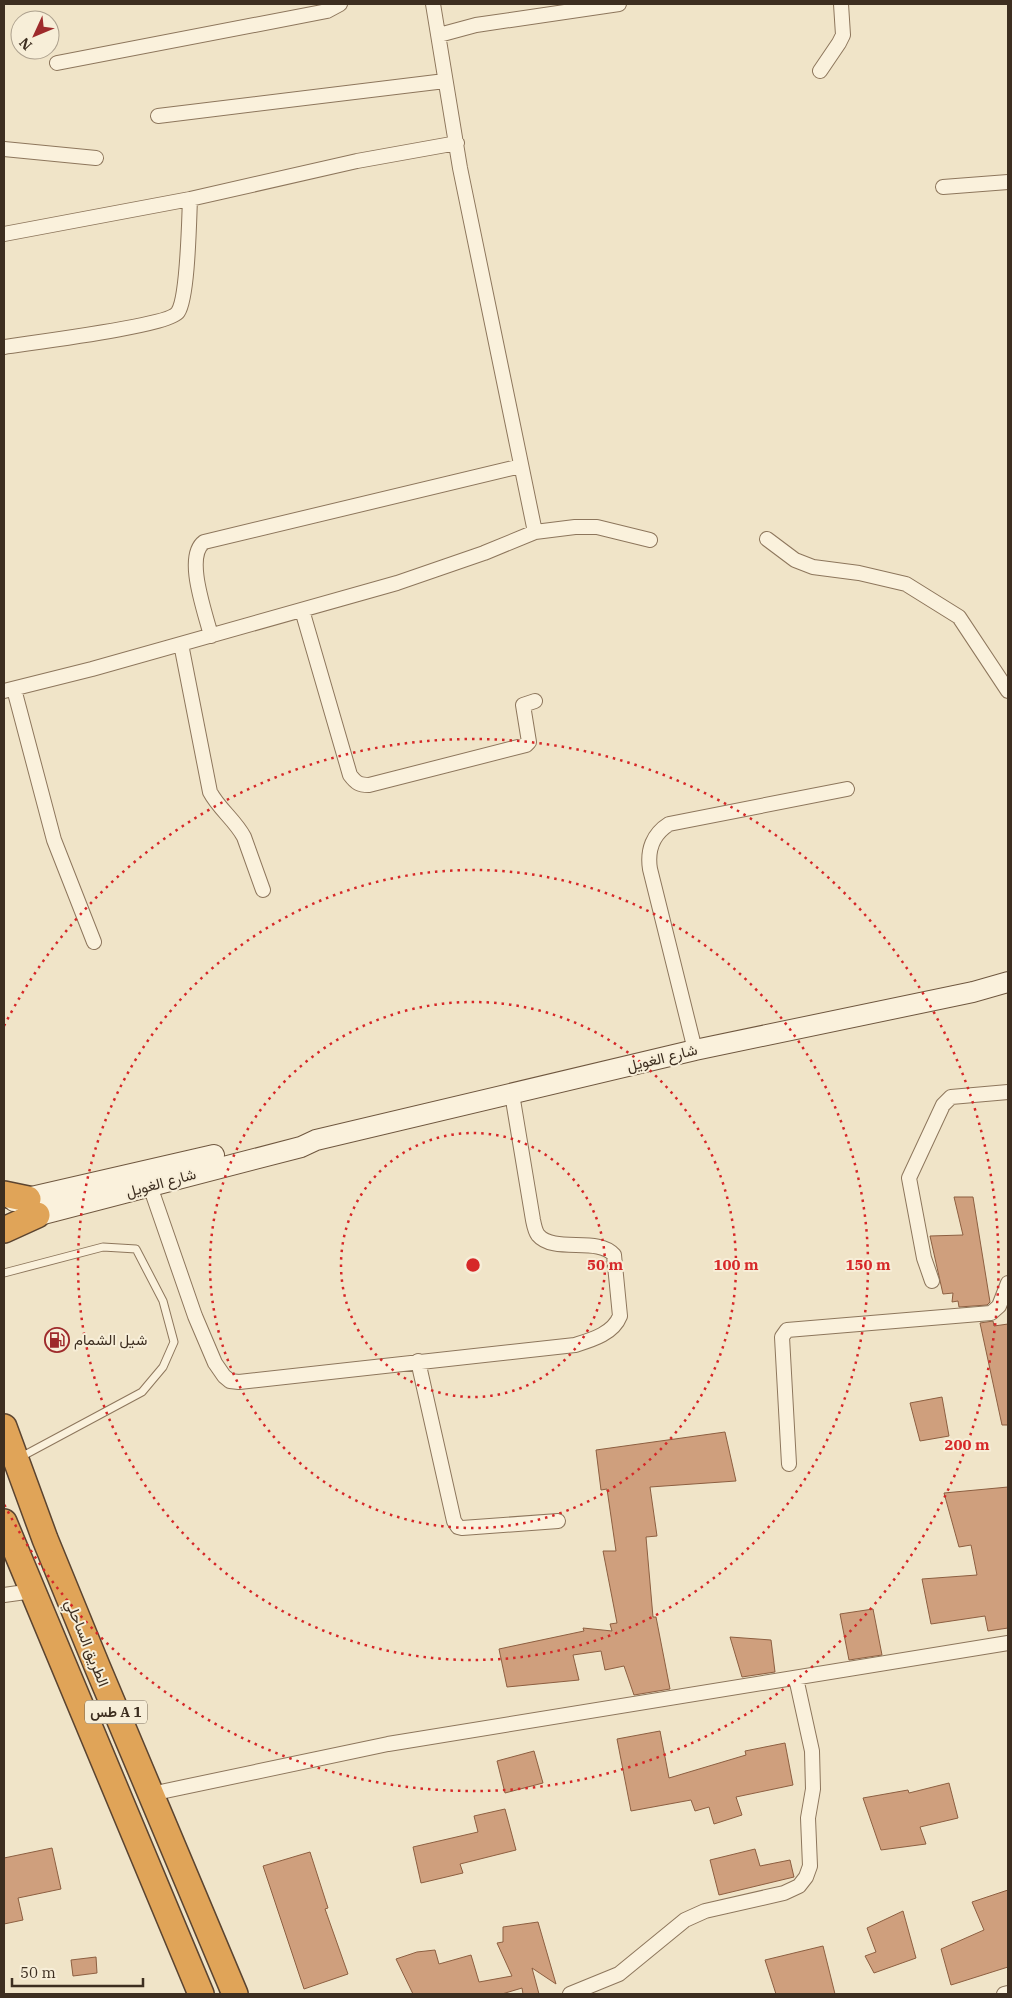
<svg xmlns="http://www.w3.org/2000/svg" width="1012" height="1998" viewBox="0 0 1012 1998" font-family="'IBM Plex Serif',Vazirmatn,serif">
	<rect width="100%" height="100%" fill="#f0e4c8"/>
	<path fill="#cf9f7d" stroke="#8d5f41" d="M954,1197H973L990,1302L987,1305L959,1307L958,1301L952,1302L953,1293L943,1294L930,1236L963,1235Z
		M993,1321L994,1326L1008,1324V1425H1002L980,1323Z
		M942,1397L949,1436L920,1441L910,1403Z
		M725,1432L736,1481L650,1487L657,1536L646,1537L653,1617H656L670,1689L634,1695L624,1666L605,1670L601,1651L573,1655L579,1680L507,1687L499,1649L584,1631L583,1628L612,1631L610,1624L617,1623L603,1551H616L607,1489L601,1490L596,1450Z
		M1008,1487V1628L988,1631L985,1616L931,1624L922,1579L977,1575L971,1545L959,1547L944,1493Z
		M873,1609L882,1655L849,1660L840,1614Z
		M730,1637L771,1640L775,1672L742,1677Z
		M660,1731L669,1778L746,1755L745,1751L785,1743L793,1785L736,1797L742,1815L714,1824L709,1807L695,1811L691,1800L631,1811L617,1739Z
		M534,1751L543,1783L505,1793L497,1761Z
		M949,1783L958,1818L920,1827L926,1844L881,1850L863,1798L908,1790L909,1793Z
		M505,1809L516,1850L460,1864L463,1873L421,1883L413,1847L478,1832L474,1816Z
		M52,1848L61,1889L18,1898L23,1920L4,1924V1858Z
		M755,1849L760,1866L790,1860L794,1877L719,1895L710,1860Z
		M310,1852L328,1908L325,1909L348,1974L304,1989L263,1866Z
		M1008,1890V1967L951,1985L941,1949L984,1930L972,1902Z
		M903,1911L916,1958L874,1973L865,1956L876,1952L867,1928Z
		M538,1922L556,1984L532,1968L539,1994H523L522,1988L502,1994H413L396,1959L417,1952L435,1950L439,1964L471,1955L479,1982L512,1976L497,1943L503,1942V1927Z
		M823,1946L835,1994H776L765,1960Z
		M96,1957L97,1973L73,1976L71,1960Z"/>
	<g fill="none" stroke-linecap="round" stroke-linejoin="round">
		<defs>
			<path id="lane" d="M4,1273L103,1247L136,1249L163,1301L174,1342L163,1367L142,1392L19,1458"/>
			<path id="street" d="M439,35L476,25L619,4
				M57,63L327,11L340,4
				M820,71L839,43L843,35L841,4
				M158,116L445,81
				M4,149L96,158
				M943,187L1008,182
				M4,234L190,199L357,161L457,143
				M4,347C28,343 169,326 178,312C188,297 189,220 190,199
				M535,532L575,527H597L650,540
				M767,539L795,560L813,567L859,573L906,584L959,617L1008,691
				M302,610L350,775C356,783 359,785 369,785L526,745L529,742L523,705L535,701
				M211,636C206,614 184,557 204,542L521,466
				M181,644L210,792C219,809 235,820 244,837L263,890
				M14,689L54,840L94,942
				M4,691L92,669L397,583L484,553L535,532L460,168L433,4
				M695,1050L650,869C647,850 653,834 669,824L847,789
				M150,1186L195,1316L215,1363L224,1376L230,1381L239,1382L575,1345C591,1340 613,1334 620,1316L614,1255C598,1236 554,1254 538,1235C535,1231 534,1225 533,1220L512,1094
				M932,1281L924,1258L909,1178L943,1105L951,1097L1008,1092
				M418,1361L454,1521L458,1527L462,1528L558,1521
				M789,1464L782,1337L787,1330L991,1313L999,1306L1008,1283
				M4,1595L33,1591
				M151,1794L388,1744L1008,1643
				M570,1994L619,1974L685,1920L705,1911L784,1893L799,1886L806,1877L810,1866L808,1818L813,1789L812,1751L796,1678
				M1004,1994L1008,1993"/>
			<path id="secondary" d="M14,1201L214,1155
				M24,1219L301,1147L316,1140L695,1050L973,992L1008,982"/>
			<path id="highway" d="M4,1194L28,1199
				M4,1230L37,1215
				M4,1427L45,1539L97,1666L235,1994
				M4,1522L201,1994"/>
		</defs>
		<use href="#lane" stroke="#8d765c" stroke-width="9"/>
		<use href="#street" stroke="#8d765c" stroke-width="16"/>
		<use href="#secondary" stroke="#6f573f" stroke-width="22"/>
		<use href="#highway" stroke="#5b4430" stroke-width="28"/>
		<use href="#lane" stroke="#faf1dc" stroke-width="7"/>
		<use href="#street" stroke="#faf1dc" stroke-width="14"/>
		<use href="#secondary" stroke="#faf1dc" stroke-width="20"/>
		<use href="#highway" stroke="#e0a458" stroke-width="25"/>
	</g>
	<g fill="none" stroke="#d62828" stroke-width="2.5" stroke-dasharray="2.5 5">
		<circle cx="473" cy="1265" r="132"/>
		<circle cx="473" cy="1265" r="263"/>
		<circle cx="473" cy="1265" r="395"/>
		<path d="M4 1026A526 526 0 1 1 4 1504"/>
	</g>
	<defs>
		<symbol id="fuel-ring" viewBox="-11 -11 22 22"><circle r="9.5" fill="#f7eed8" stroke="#9e2a2b" stroke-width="1.5"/><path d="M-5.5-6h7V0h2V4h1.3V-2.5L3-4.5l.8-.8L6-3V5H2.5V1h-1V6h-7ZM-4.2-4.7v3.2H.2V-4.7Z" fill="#9e2a2b"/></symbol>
	</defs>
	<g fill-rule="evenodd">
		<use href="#fuel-ring" x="43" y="1326" width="28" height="28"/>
	</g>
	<g text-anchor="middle" stroke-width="4" stroke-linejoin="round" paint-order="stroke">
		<rect fill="#f7eed8" stroke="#756857" stroke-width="1" x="85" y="1700.5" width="62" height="23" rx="4"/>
		<g font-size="14" font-weight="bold" fill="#3d2e20">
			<text x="116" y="1717">طس A 1</text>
		</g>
		<g font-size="15" fill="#3d2e20" stroke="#f7eed8">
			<text transform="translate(662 1058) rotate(-14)" y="5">شارع الغويل</text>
			<text transform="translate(161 1183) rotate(-15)" y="5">شارع الغويل</text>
			<text transform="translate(87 1643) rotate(68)" y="5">الطريق الساحلي</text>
		</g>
		<g font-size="15" fill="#3d2e20" stroke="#f7eed8" text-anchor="start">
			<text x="74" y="1345">شيل الشمام</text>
		</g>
	</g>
	<circle cx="473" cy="1265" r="8" fill="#d62828" stroke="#f7eed8" stroke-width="2.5"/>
	<g font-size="15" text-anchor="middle" font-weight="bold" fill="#d62828" stroke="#f7eed8" stroke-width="4" stroke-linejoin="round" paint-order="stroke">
		<text x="605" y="1270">50 m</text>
		<text x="736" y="1270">100 m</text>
		<text x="868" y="1270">150 m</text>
		<text x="967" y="1450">200 m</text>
	</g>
	<rect width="1012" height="1998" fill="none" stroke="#3d2e20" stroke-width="10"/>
	<g transform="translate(35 35) rotate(226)"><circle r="24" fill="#f7eed8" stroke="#ada18e"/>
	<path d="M0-4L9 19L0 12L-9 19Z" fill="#9e2a2b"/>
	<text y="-8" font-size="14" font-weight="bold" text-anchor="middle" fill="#3d2e20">N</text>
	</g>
	<path d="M12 1978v8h131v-8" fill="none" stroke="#3d2e20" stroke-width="2.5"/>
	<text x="20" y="1978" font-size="15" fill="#3d2e20" stroke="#f7eed8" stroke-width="4" paint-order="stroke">50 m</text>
</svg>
